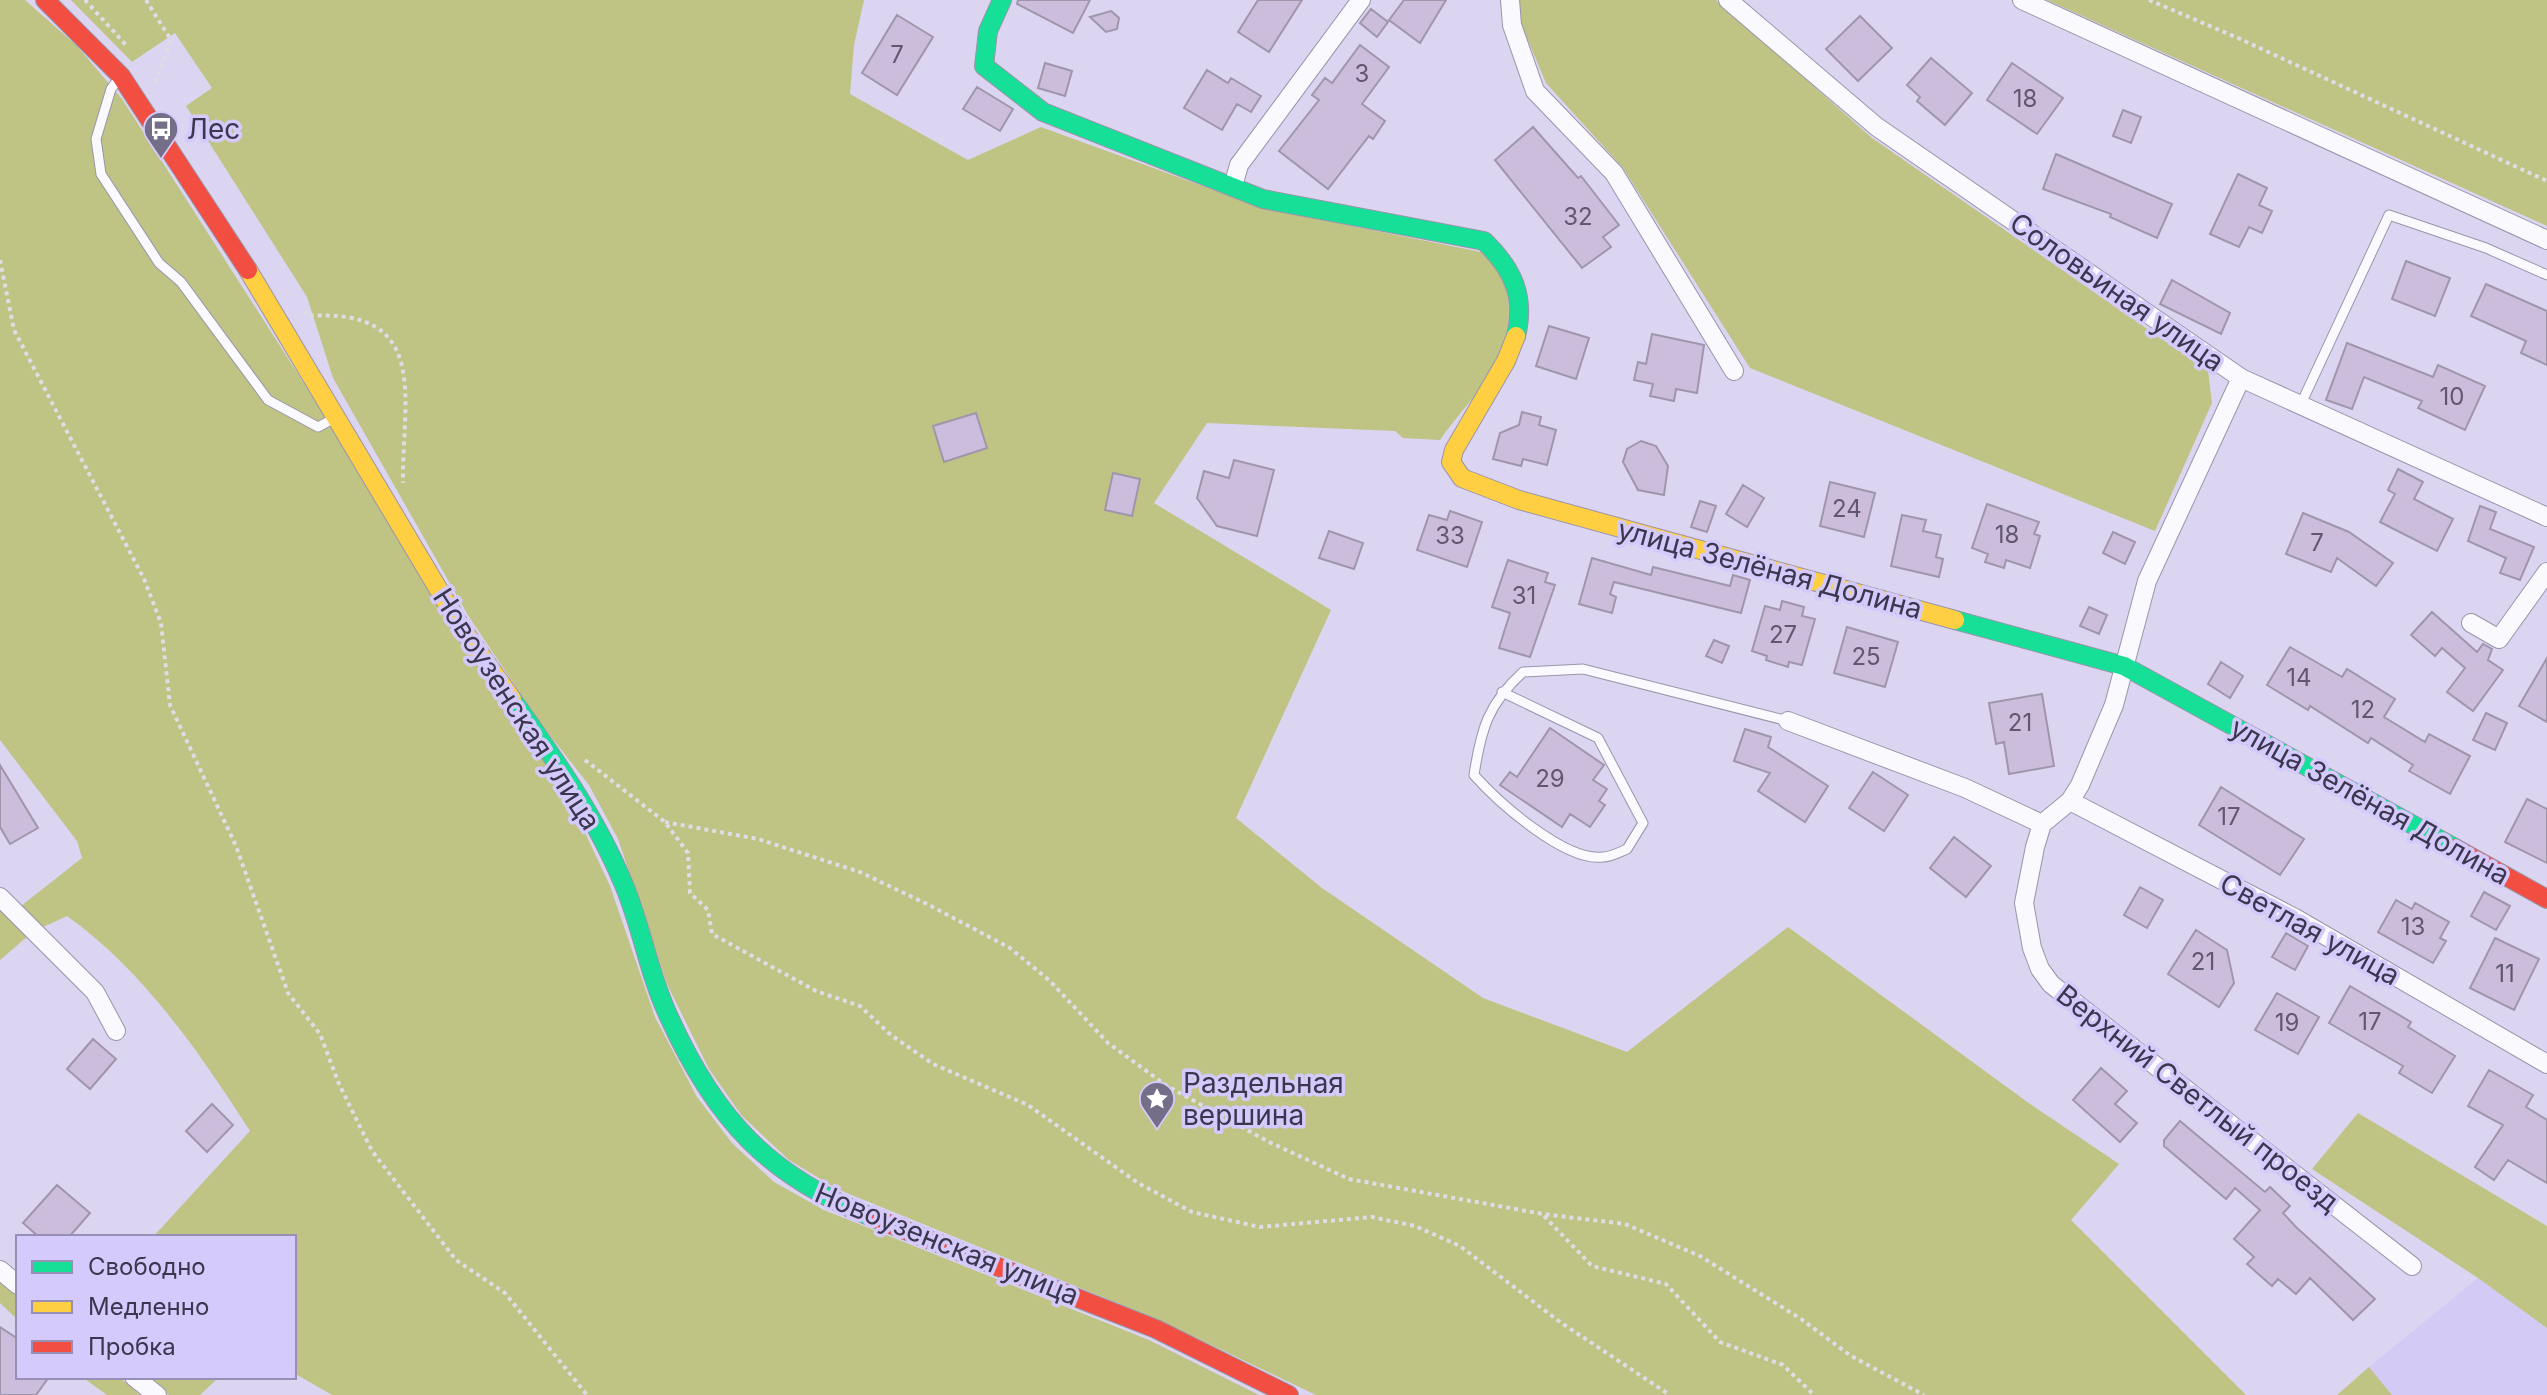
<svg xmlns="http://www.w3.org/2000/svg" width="2547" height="1395" viewBox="0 0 2547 1395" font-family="Inter,sans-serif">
	<rect width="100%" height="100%" fill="#dbd5f1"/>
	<path fill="#d3caf5" d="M2478,1278L2547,1328V1395H2392L2369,1367Z"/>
	<path fill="#bfc384" d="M0,0H25L77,46L122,99L568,796L610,886L655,1017L697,1097L732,1143L774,1182L824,1210L1149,1340L1259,1395H332L294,1373V1237H153L250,1131C200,1053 143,970 67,916L39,929L21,906L82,858L77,841L0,740Z
		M71,0H864L854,45L850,94L968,160L1041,127L1263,208L1481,252C1520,287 1514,332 1489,375C1476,398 1455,417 1440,440L1403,438L1395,431L1207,423L1154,503L1331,610L1236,818L1322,888L1483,998L1627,1052L1788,927L2030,1104L2119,1164L2071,1220L2246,1395H1316L1159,1320L837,1189L789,1160L742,1116L709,1069L667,984L618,839L589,785L541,724L469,617L333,378L307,297L186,106L212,88L175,33L132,62Z
		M1517,0H1716L1872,138L2208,371L2212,403L2155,531L1750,368L1623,168L1546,83L1521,24Z
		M2047,0H2547V226Z
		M0,909L28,936L0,960Z
		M2358,1113L2547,1226V1328L2478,1278L2312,1169Z
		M0,1277L18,1292V1320L0,1303Z
		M2369,1367L2392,1395H2337Z
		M82,1377H119L140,1395H107Z
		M145,1377H219L200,1395H169Z"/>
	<path fill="#cdbddd" stroke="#9f96ac" stroke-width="2" d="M1018,0H1090L1073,33L1017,4Z
		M1258,0H1302L1269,52L1238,32Z
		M1404,0H1446L1420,43L1389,20Z
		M1371,9L1388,22L1377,37L1360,23Z
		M1111,11L1119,18L1117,29L1106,32L1090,17Z
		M897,15L933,37L897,95L862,73Z
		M1860,16L1892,48L1858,81L1826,49Z
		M1360,45L1389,67L1362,104L1385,121L1373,139L1369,136L1328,189L1279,151L1319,100L1312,95L1325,78L1332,83Z
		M1931,58L1972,93L1945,125L1917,101L1920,97L1907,85Z
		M1045,63L1072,71L1065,96L1038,88Z
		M2012,63L2063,98L2037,134L1987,100Z
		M1207,70L1228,83L1231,78L1261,96L1251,112L1237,104L1222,130L1184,108Z
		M977,87L1013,109L1000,131L963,109Z
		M2123,110L2141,117L2131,143L2113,136Z
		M1533,127L1578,178L1581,176L1619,225L1603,237L1611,247L1582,268L1495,160Z
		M2056,154L2172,204L2157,238L2110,217L2111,214L2043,189Z
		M2238,174L2267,188L2259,205L2272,211L2262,233L2249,227L2239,247L2210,234Z
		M2406,261L2450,278L2435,316L2392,299Z
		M2172,280L2230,313L2221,334L2160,304Z
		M2486,284L2547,311V365L2521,353L2526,341L2471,316Z
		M1549,326L1589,338L1576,379L1536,366Z
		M1652,334L1704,345L1697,393L1676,389L1674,401L1650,396L1653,384L1634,380L1638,362L1646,364Z
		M2347,343L2433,377L2438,365L2485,386L2465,430L2418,408L2422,401L2364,377L2352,409L2326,400Z
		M1522,412L1541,417L1539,425L1556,430L1547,465L1523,459L1521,466L1493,459L1500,433L1519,425Z
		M976,413L987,448L944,462L933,426Z
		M1641,441L1656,446L1668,466L1664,495L1638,490L1623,462L1627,449Z
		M1234,460L1274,470L1257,536L1217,526L1197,498L1204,471L1229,478Z
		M2398,469L2423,482L2414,499L2453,519L2437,551L2380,522L2395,494L2388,490Z
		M1113,473L1140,479L1132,516L1105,510Z
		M1830,482L1875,493L1864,537L1820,526Z
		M1743,485L1764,498L1747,527L1726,514Z
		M1700,501L1716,506L1707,532L1691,527Z
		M1987,504L2039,522L2034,534L2040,536L2030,568L2006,560L2004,568L1985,562L1988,554L1972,548Z
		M2480,506L2496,512L2490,529L2534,547L2520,580L2500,573L2506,558L2468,541Z
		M1450,511L1482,522L1467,567L1417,550L1429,515L1447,520Z
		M2303,513L2349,532L2393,563L2376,586L2337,558L2331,572L2286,554Z
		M1902,515L1926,520L1923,531L1941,535L1936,557L1943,559L1939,577L1891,566Z
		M1329,531L1363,543L1354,569L1319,558Z
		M2113,532L2135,542L2125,564L2103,553Z
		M1592,558L1651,575L1653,567L1730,586L1733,575L1750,580L1741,613L1614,582L1610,594L1616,597L1612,613L1579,604Z
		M1508,560L1548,573L1545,582L1555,585L1530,657L1499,648L1510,613L1492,607Z
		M1782,601L1804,607L1802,616L1815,619L1802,665L1789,662L1788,667L1766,660L1767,656L1752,651L1765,606L1780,610Z
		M2089,607L2107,615L2099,634L2080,626Z
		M2432,612L2477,652L2483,644L2492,649L2488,660L2503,670L2473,711L2447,692L2465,668L2442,648L2435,656L2411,635Z
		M1847,627L1898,642L1885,687L1834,673Z
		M1714,640L1729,646L1722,663L1706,656Z
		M2290,647L2342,677L2347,669L2395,699L2384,717L2425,742L2429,734L2470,756L2450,794L2409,771L2413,765L2371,738L2368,743L2310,706L2308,710L2267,685Z
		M2547,658V722L2519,706Z
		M2221,662L2243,676L2230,698L2208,684Z
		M2042,694L2054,766L2009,774L2004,742L1996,744L1989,703Z
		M2486,713L2507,723L2495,750L2473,740Z
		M1550,728L1604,765L1593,780L1607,789L1599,801L1605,805L1590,827L1570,814L1562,827L1500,785L1510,772L1517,777Z
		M1745,729L1771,737L1768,747L1828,786L1805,822L1758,791L1770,773L1734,761Z
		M0,765L38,828L10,844L0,827Z
		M1873,772L1908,795L1884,831L1849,808Z
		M2221,787L2304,839L2280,875L2199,825Z
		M2527,799L2547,809V863L2505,842Z
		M1954,837L1991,866L1966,897L1930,868Z
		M2140,887L2163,900L2147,928L2124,915Z
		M2484,892L2510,906L2496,930L2471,916Z
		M2396,900L2412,909L2415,903L2449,922L2440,938L2446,941L2433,963L2378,932Z
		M2196,930L2227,950L2234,983L2219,1007L2168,974Z
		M2286,933L2308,946L2295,970L2272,957Z
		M2495,938L2539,959L2514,1010L2470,988Z
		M2350,986L2411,1022L2408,1027L2455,1056L2432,1093L2399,1073L2403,1066L2329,1023Z
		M2277,993L2319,1017L2298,1054L2255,1030Z
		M93,1039L116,1059L90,1089L67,1069Z
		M2101,1068L2127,1091L2115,1104L2137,1123L2120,1142L2073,1100Z
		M2489,1070L2533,1095L2526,1107L2547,1120V1183L2508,1160L2494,1180L2475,1167L2503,1125L2468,1106Z
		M212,1104L233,1125L207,1152L186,1131Z
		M2180,1121L2265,1192L2270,1187L2290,1206L2283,1213L2296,1227L2375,1299L2353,1320L2310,1278L2296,1294L2278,1279L2272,1286L2247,1264L2254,1257L2234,1239L2260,1210L2235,1188L2226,1199L2164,1146V1140Z
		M57,1185L90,1213L69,1237H39L23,1223Z
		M0,1327L18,1339V1377H49L36,1395H0Z"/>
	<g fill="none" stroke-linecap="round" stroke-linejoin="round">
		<defs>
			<path id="lane" d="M119,78L111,89L96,139L101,174L159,263L181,282L268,400L318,427L333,419
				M2300,406L2389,215L2486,248L2547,275
				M1502,692L1598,738L1643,823L1627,849C1620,852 1611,857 1603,857C1565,862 1498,802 1474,775C1481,729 1488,704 1523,672L1583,669L1788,721"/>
			<path id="street" d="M1510,0L1512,25L1535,91L1614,173L1734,371
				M1728,0L1877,127L2241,378L2547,517
				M2022,0L2547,240
				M1233,186L1239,165L1361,0
				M2241,378L2147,581L2114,705L2080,785L2070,801L2042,824L2035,847L2024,903L2032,948L2040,969L2051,984L2412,1266
				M2471,623L2499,639L2547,572
				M1788,721L1965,788L2042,824
				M2070,801L2295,918L2547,1064
				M0,897L95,992L116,1031
				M0,1270L18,1285
				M134,1377L157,1395"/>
			<path id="fast" d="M1002,0L988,31L984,66L1043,112L1263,199L1484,241C1512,268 1526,296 1516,336
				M1955,620L2124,666L2455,848
				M512,699C554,758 596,817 624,885C642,928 649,975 669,1017C715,1119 769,1177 874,1218"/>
			<path id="slow" d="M248,270L461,627L512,699
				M1516,336L1506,361L1454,450L1451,462L1462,478L1519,500L1955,620"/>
			<path id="jam" d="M45,0L121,76L248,270
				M2455,848L2547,899
				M874,1218L1156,1329L1289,1395"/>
		</defs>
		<use href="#lane" stroke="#9a94ab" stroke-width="11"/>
		<use href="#street" stroke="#9a94ab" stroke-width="20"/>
		<use href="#fast" stroke="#9a94ab" stroke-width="20"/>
		<use href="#slow" stroke="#9a94ab" stroke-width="20"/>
		<use href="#jam" stroke="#9a94ab" stroke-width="20"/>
		<path stroke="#dedde5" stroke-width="4" stroke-dasharray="4 4" stroke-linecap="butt" d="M85,0L126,45
			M146,0L171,40L155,84
			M2149,0L2238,38L2547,181
			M0,260L14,330L144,579L161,623L170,705L236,846L288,993L320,1034L339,1084L372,1151L456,1260L505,1293L587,1395
			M305,311L307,316C432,307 402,398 403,483
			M585,760L665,822L688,853L690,893L708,910L712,934L816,991L860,1006L891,1035L933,1064L1028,1105L1138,1183L1192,1212L1260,1227L1372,1217L1415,1226L1460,1246L1560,1322L1670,1395
			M665,822L758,839L860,872L929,905L1010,948L1050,981L1108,1043L1167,1086L1269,1142L1349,1179L1543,1214L1625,1224L1700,1256L1801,1319L1851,1356L1924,1395
			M1544,1216L1592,1266L1666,1284L1720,1342L1783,1365L1814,1395"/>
		<use href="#lane" stroke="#faf9fd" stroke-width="9"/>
		<use href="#street" stroke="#faf9fd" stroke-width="18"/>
		<use href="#fast" stroke="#16e098" stroke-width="18"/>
		<use href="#slow" stroke="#ffcf43" stroke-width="18"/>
		<use href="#jam" stroke="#f24e42" stroke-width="18"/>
	</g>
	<defs>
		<symbol id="bus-pin" viewBox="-11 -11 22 30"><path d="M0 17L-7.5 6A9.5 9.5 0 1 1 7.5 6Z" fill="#746e88" stroke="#d5cafc"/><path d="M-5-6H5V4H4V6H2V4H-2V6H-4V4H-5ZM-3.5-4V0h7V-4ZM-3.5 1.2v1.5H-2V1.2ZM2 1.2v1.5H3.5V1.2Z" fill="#fff"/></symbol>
		<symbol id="sight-pin" viewBox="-11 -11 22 30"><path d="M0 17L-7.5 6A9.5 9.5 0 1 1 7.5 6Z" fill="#746e88" stroke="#d5cafc"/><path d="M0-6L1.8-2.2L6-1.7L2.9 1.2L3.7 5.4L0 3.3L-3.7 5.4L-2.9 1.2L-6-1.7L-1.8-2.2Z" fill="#fff"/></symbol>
	</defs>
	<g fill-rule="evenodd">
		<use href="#bus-pin" x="141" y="109" width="40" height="54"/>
		<use href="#sight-pin" x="1137" y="1079" width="40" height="54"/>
	</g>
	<g text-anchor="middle" stroke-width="7" stroke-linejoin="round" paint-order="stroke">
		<g font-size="24" fill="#605872">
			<text x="897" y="63">7</text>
			<text x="1362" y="82">3</text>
			<text x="2025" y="107">18</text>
			<text x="1578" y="225">32</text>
			<text x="2452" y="405">10</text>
			<text x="1847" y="517">24</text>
			<text x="2007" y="543">18</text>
			<text x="1450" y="544">33</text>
			<text x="2317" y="551">7</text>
			<text x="1524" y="604">31</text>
			<text x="1783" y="643">27</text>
			<text x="1866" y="665">25</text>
			<text x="2299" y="686">14</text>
			<text x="2363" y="718">12</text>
			<text x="2020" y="731">21</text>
			<text x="1550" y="787">29</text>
			<text x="2229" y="825">17</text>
			<text x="2413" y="935">13</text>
			<text x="2203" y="970">21</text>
			<text x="2505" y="982">11</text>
			<text x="2370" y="1030">17</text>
			<text x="2287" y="1031">19</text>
		</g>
		<g font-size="28" fill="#3c364f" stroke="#d5cafc" text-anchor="start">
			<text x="187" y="139">Лес</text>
			<text x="1183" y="1093">Раздельная<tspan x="1183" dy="32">вершина</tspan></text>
		</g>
		<g font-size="28" fill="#3c364f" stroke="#d5cafc">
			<text transform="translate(2117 292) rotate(35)" y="10">Соловьиная улица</text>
			<text transform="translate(1770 569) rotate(15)" y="10">улица Зелёная Долина</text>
			<text transform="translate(517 709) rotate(57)" y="10">Новоузенская улица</text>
			<text transform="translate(2370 801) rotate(29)" y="10">улица Зелёная Долина</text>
			<text transform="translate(2310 929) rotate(29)" y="10">Светлая улица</text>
			<text transform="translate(2198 1098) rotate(38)" y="10">Верхний Светлый проезд</text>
			<text transform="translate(947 1244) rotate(22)" y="10">Новоузенская улица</text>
		</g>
	</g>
	<rect x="16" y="1235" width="280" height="144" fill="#d5cafc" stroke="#988fb7" stroke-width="2"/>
	<rect x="32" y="1261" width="40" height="12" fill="#16e098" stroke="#988fb7" stroke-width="2"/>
	<text x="88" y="1275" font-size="24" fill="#3c364f">Свободно</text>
	<rect x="32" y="1301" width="40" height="12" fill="#ffcf43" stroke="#988fb7" stroke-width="2"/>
	<text x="88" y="1315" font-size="24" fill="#3c364f">Медленно</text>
	<rect x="32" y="1341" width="40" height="12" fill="#f24e42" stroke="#988fb7" stroke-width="2"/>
	<text x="88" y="1355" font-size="24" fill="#3c364f">Пробка</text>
</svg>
